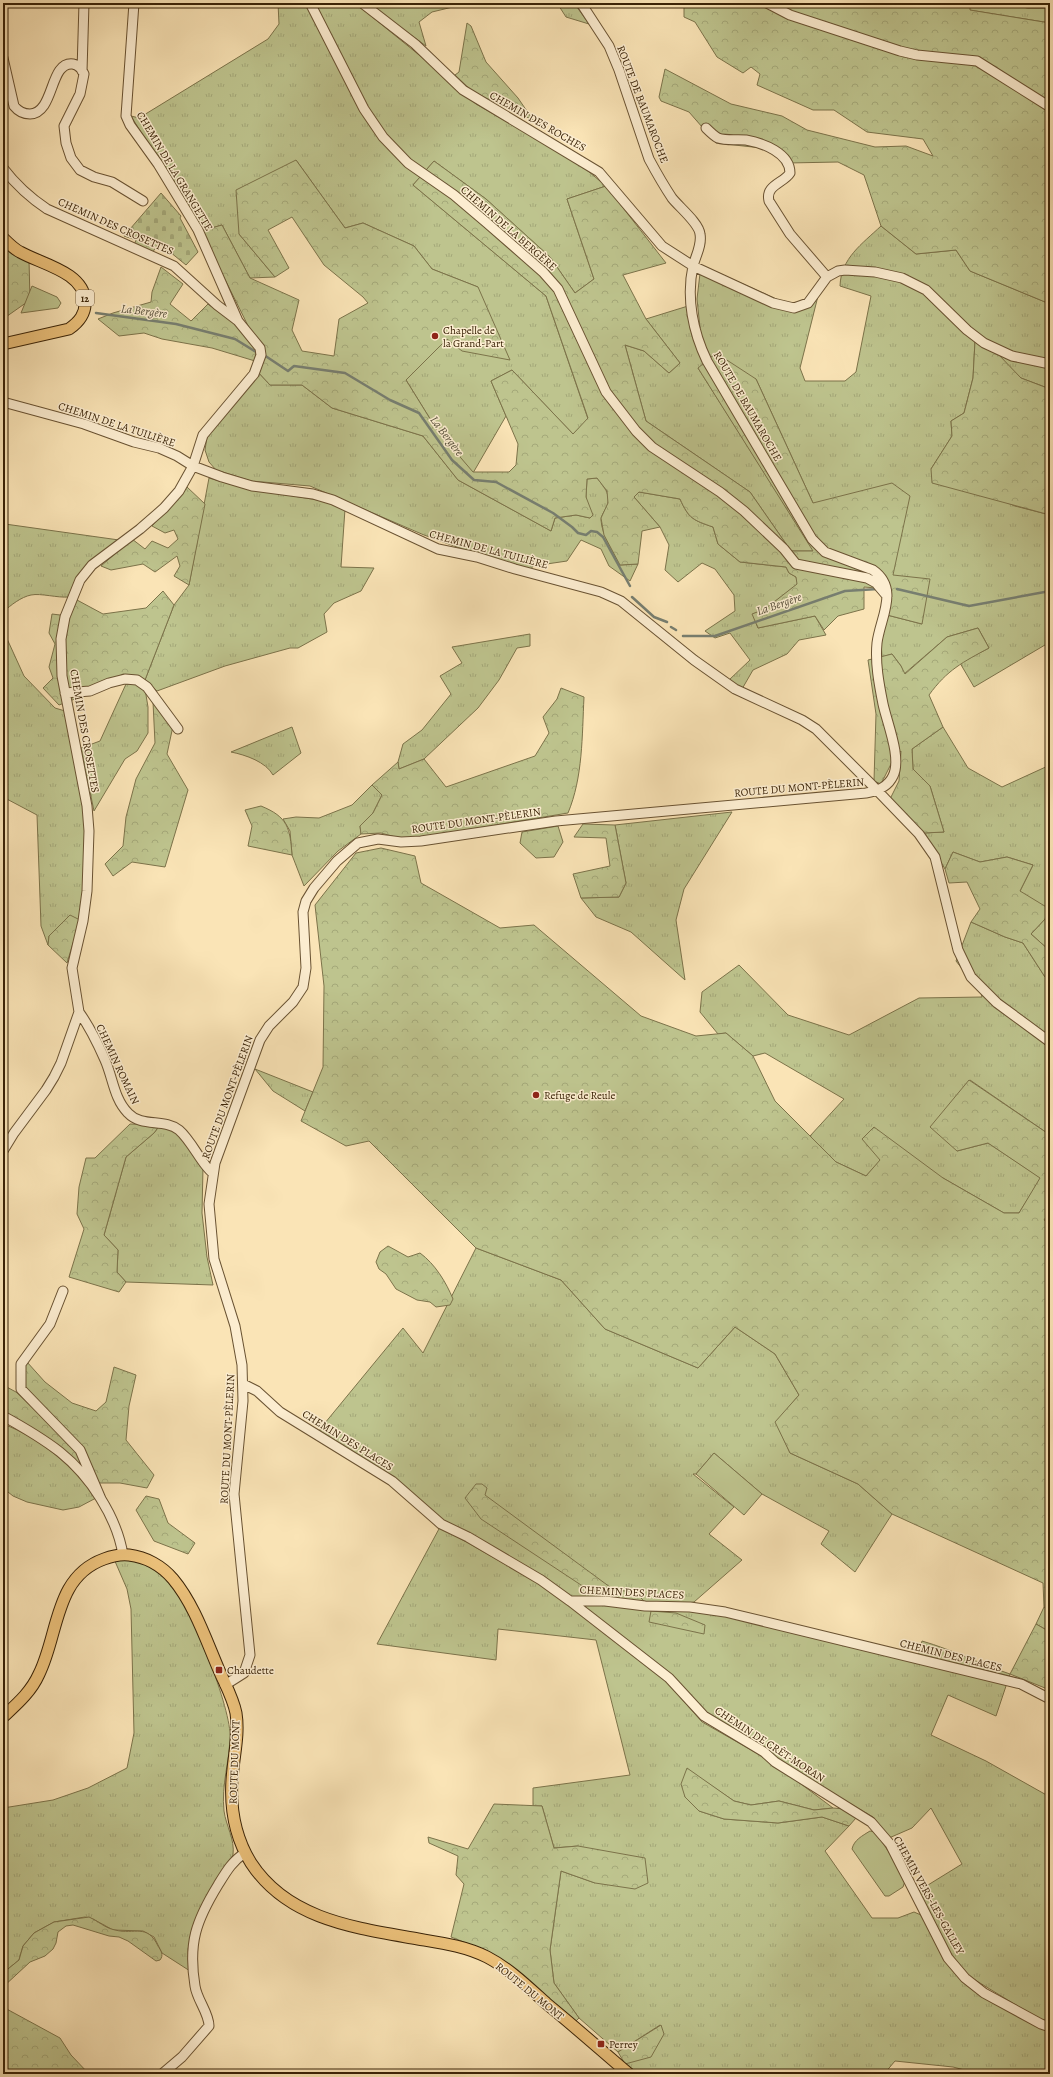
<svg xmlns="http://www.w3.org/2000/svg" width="1053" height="2077" viewBox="0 0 1053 2077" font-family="Alegreya,serif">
	<defs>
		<pattern id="grass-tufts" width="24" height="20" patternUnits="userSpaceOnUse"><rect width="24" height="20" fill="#bec48e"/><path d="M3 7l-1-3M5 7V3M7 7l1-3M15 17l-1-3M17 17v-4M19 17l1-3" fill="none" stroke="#a4a879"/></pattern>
		<pattern id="forest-crowns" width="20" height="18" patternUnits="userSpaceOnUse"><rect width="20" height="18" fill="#bec48e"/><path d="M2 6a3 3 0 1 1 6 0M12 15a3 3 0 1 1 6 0" fill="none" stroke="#a4a879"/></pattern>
		<pattern id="cemetery-stones" width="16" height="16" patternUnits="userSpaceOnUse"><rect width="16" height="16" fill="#bec48e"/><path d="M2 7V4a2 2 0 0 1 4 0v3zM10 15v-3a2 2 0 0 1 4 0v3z" fill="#a4a879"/></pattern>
	</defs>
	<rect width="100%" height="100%" fill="#fae4b6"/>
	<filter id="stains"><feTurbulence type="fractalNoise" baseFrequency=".005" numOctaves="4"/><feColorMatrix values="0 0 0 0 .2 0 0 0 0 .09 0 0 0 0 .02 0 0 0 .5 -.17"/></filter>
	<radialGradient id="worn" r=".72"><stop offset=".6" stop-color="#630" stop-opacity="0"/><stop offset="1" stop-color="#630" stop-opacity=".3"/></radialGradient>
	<path fill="url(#grass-tufts)" stroke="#7c734a" d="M278,3H313L317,8L326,3H355L429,63L476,104L577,162L606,186L567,199L594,279L575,293L550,257L486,199L434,161L413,185L546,296L588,419L573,434L512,370L491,381L506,416L473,473L437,430L406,380L447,339L478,287L432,269L414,246L363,223L345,228L296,160L239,234L275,277L250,278L222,225L201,231L131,116L139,118L268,39L279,24Z
		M367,3H460L461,5L432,12L419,22L426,46Z
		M557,3H574L589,24L566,17Z
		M970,3H1050V23L969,10Z
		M881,226L916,254L956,250L970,271L1050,304V389L1021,378L975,341L973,378L964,413L951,421L952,436L931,469L1015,506L1050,515V642L974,687L960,663L989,648L978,628L947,637L904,674L901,666L892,654L882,657L881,642L887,615L922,624L893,575L813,503L756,379L698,368L814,551H791L750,492L646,421L625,345L644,351L669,373L680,363L646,319L688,306L700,328L697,299L701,265L785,303L802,302L819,292L800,368L805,381H845L856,372L871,296L840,286C841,258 862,244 881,226Z
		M258,372L270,385H302L332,408L423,436L458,480L551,531L555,518L576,515L590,518L586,497L587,479L597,478C605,488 612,496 606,508C604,512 601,516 601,520C602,536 613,551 620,565L638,564L630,581L609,566L601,549L581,540L567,561L533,566L531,569L476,554L424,535L310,486L251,481L216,470L209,462L205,450L207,437Z
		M209,478L244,488L324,501L345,509L341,567L374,568L361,591L334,603L324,614L327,632L298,648H290L225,666L157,691L145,680L174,605L189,585Z
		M639,492L680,499C689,519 693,520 713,527L718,544L740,562L786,567L789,573L796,577L798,584L765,609L753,614L758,628L815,616L826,635L799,640L787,654L753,670L742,689L729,680L750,660L730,633L715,638L705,631L735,611L734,595L715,569L702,563L678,582L665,570L669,545L660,527L634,497Z
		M3,519L5,524L119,540L92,560L69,597C57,598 41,593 31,595C21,597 11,605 3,612Z
		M3,630L24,676L55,708L65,711C71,741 79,771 83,801C87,840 85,882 80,920L49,936L48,945L41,926L37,815L3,797Z
		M530,634V646L517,648L499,680L478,708L424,759L399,769L398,762L403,744L422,730L451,694L440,676L462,663L452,647Z
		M137,683L145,689L148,707V733L137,751L125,759L94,811L81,748L100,741L126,684Z
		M292,727L301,753L273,775C266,762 246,755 231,752Z
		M943,727L968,768L1002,787L1050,765V951L1031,934L1045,919L1020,891L1033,865L1007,857L980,862L953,852L945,869L924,833L944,832L930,786L913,769L912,749Z
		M372,785L382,795L373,813L360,826L361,834L338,851L304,886L292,855L290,831L283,819L296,817L319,818L352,805Z
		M732,812L684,889L676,920L685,980L631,932L596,917L581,898L619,897L626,883L615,825Z
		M971,922L1005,937L1023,943L1045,977L1050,981V1135L970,1080L957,1151L988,1143L1041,1178L1019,1213H1004L943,1178L881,1160L866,1176L836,1162L810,1136L844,1099L765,1053L753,1056L726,1033L718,1034L700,1012L702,992L739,965L788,1015L849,1035L919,998L982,997L981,993L956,961Z
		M255,1069L313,1092L305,1111L273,1091Z
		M160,1125L170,1129L186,1141L203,1167L202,1213L207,1257L213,1285L126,1282L117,1272L118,1250L104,1235L126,1157L154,1133Z
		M476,1248L561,1280L605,1329L698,1368L735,1327L775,1354L799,1395L776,1422L790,1453L858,1484L892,1514L855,1572L821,1544L829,1531L762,1494L714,1453L696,1474H693L734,1507L709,1534L742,1560L694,1602L683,1604L572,1598L442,1521L320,1432V1429L403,1328L423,1353Z
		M3,1424C41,1438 72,1466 96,1498L79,1507L63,1510L27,1502L13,1496L3,1488Z
		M440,1527L538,1583L587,1618L666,1681L702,1722L769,1760L833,1808L814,1810L779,1801L751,1805L734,1801L687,1769L685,1797L699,1811L724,1819L778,1823L822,1817L849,1826L825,1851L872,1918H898L914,1912L921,1915L954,1971L999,2006L1050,2029V2074H980L953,2067L895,2061L884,2074H637L625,2064L660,2025L618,2052L579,2018L554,1983L550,1950L561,1871L595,1883L578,1846L554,1848L542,1806H533V1788L630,1775L596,1640L498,1629L496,1660L377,1644Z
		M129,1557C140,1562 156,1567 164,1574C187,1594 230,1705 230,1735C230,1760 221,1785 224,1811C226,1826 235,1839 233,1855L195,1923L188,1949L190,1971L162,1953L154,1937L143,1931L113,1930L93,1919L85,1917L54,1922L34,1933L23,1946L19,1960L3,1973V1808L53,1800L88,1788L127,1768L134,1733L131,1609L127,1589L114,1559Z
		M606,1602L694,1610L732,1615L1007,1683L996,1716L948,1695L931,1735L986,1761L1050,1797V2022L1037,2018L967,1975L947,1949L915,1893L962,1864L931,1808L912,1828L889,1838L873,1817L786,1766L703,1712L579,1604Z
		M1044,1607L1050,1610V1632L1036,1624Z
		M922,1641C953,1650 980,1664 1010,1674L1008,1679L918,1656Z"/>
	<path fill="url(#forest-crowns)" stroke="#7c734a" d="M684,3H970V10L1050,23V304L970,271L956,250L916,254L881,226L864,175L838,162L788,163L771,149L716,143L689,112L661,101L659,97L665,69L731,104L782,116L807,130L875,147L906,146L933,156L923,139L867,132L834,110H813L757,85L760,74L751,67L743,73L717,57L695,22L684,17Z
		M467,23L471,26L486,62L518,98L533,120L473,92L455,75L459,72Z
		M296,160L345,228L363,223L414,246L432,269L478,287L510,360L462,351L447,339L406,380L437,430L473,472H509L516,465L518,444L491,381L512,370L573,434L588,418L546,296L413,185L434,161L486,199L550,257L575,293L594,279L567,199L606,186L666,263L623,275L646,319L680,363L669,373L644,351L625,345L646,421L750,492L791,551H813L698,368L716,353L756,379L813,503L892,483L910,496L893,575L930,579L922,624L887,615L888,589L864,587V609L838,616L824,630L815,616L758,628L752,614L765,609L797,584L796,577L789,573L786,567L740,562L718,544L713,527C693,520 689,519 680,499L639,492L634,497L660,527L642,531L638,564L620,565L604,535L601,518L608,503L607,491L597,478L587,479L586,497L593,515L590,518L576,515L555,518L551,531L458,480L423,436L332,408L302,385H270L258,372L264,358L201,231L222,225L250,278L299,300L292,330L302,351L334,356L339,319L368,303L363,297L324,265L292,217L268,230L289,268L275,277L239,234L236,190Z
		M8,246L29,260L30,300L3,319V248Z
		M161,267L183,284L170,304L191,321L208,304L235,324L256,350L255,361L212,348L162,339L144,333L119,336L98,319L113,313L151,302L152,292Z
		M975,341L998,354L1021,378L1050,389V515L932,483L931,469L952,436L951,421L964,413L973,378Z
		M187,487L205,504L189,585L174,576L180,566L177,556L155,572L143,564L111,570L101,566L132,539L145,549L152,541L168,548L178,539L174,530L165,533L152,526Z
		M163,591L174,605L145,680L123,674L83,696L59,705L43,688L53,678L49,667L55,644L49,633L52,614L68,616L77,600L103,614L146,608Z
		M978,628L989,648C963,662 947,670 929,695L943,727L912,749L913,769L930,786L944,832L924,833L890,799L899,781L901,751L895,756L881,784L874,781L876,714L868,660L892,654L901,666L905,674L947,637Z
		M561,688L584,697C582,736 583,777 568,813L417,838H399L381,833L361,834L360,826L373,813L382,795L372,785L398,762L399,769L424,759L446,787L535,756L549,733L543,717L557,699Z
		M153,702L173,726L167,754L188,790L165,867L132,862L113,876L105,864L123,846L126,817L136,779L155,743Z
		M261,806C288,817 290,828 292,855L248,846L252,826L245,810Z
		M583,824L615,825L626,883L619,897L581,898L573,874L610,866L606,838L574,837Z
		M558,826L563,842L554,857L536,858L520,843L522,832Z
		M381,848L415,856L421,883L500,928L534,925L641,1016L696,1036L726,1033L753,1056L775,1101L836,1162L866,1176L880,1160L862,1139L874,1127L943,1178L1004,1213H1019L1040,1178L988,1143L957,1151L930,1127L969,1080L1050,1135V1211L1044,1220L1050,1224V1610L1044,1607L1043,1583L892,1514L858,1484L790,1453L775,1422L799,1395L775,1354L735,1327L698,1368L605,1329L561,1280L476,1248L369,1141L346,1146L301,1121L323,1067L324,986L315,905L356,853Z
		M953,852L980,862L1007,857L1033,865L1020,891L1048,908L1045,919L1031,934L1050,951V981L1045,977L1023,943L1005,937L971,922L980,909L967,882L949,883L945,869Z
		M70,915L80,920L67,963L48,945L49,936Z
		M130,1124L160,1125L154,1133L126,1157L104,1235L118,1250L117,1272L126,1282L119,1292L69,1277L84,1229L77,1214L79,1187L86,1158H95Z
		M388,1246L408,1257L420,1253C435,1264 446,1282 453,1299L450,1305L436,1307L430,1302L417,1300L396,1289L386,1274L379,1269L376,1262L380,1252Z
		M27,1362L45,1382L72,1403L96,1411L106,1402L114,1367L136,1375L129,1406L126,1440L154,1475L147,1488L120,1483H98L83,1450L24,1389L23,1366Z
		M3,1385L16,1392L78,1451L90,1481L3,1413Z
		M476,1484H482L487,1488L485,1495L614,1590L635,1592L647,1604L614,1599L581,1585L481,1519L465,1498Z
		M146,1496L159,1499L168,1523L195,1543L188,1554L154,1541L136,1510Z
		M651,1611L676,1613L705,1625L704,1634L649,1622Z
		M1036,1624L1050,1632V1690L1010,1674Z
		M687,1768L734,1801L751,1805L779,1801L814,1810L833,1808L845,1809L856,1818L849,1826L822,1817L778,1823L724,1819L699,1811L685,1797L681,1784Z
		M494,1804L542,1806L554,1848L578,1846L645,1858L648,1883L635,1889L595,1883L561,1871L550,1950L554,1983L579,2018L576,2021L509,1966L484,1950L451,1937L464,1884L456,1875L458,1856L429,1843L428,1837L468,1849Z
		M89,1917C98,1921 105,1928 115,1930C135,1935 147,1923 158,1946C161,1951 164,1955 160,1960L156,1961L128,1941L119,1937L109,1936L73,1925L66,1926L58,1932L56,1943L53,1949L45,1956L30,1962L3,1987V1973L19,1960L23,1946L34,1933L54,1922Z
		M3,2007L60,2038L71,2055L89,2074H3Z
		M661,2025L664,2034L651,2057L625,2064L618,2052Z"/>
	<path fill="url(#cemetery-stones)" stroke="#7c734a" d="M161,193L181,216L180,218L198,252L186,265L159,243L152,253L134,245L136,240L124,236Z"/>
	<path fill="#bec48e" stroke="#7c734a" d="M32,286L57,297L61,303L58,308L21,313Z
		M714,1453L762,1494L744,1515L696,1474Z
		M870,1831L875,1832L893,1858L905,1881L903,1887L889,1896H885L852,1849C854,1840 862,1836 870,1831Z"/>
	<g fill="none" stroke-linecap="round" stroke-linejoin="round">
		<path stroke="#777e70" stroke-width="2.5" d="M96,313L176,324L235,339L256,352
			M264,355L288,371L294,366L345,373L390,400L419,413L452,460L474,480L496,482L553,513L572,527L578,533L586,535L591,531L597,532L603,537L630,586
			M897,589L969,606L1050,591
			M632,597L654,617L667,622
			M671,627L676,630
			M683,636H715L845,591L878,589"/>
		<defs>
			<path id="minor" d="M134,3L126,116L130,125L158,164L198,230L238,321
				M310,3L364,109L383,137L408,163L454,195L487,223L543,272L558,289L606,392L636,431L652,447L720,492L744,511L784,549L796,564L867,578L876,583L887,596
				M362,3L415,44L463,90L599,172L662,246L693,266L773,303L794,308L808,303L827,277L838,271L845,270L875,272L902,278L926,290L967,330L984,343L1012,356L1050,364
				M767,3L790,15L900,51L917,55L977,61L1050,107
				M1028,3H1043
				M3,58L14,106C18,111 23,114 30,114C55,113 49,61 73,64C78,65 82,69 84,74L80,94L64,126L66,143L71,158L80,170L94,177L112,182L143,201
				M82,71L84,3
				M706,128C710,132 714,136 718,138C727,141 737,139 746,140C763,143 790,153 790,173C784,183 765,185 769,201L790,234L827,277
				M3,168C16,185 29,197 47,209L174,266L217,305L238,321L260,348L261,355L254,374L203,435L193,466L179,491L164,508L140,529L92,565L80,580L65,617L61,639L62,676L87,806L89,831L87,891L83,921L72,968L79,1012L61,1063L54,1077L46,1090L14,1133L3,1151
				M3,402L84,424L134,442L159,448L177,456L193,466L222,477L252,486L313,494L333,500L438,549L477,557L515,569L601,592L621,601L694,660L735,689L802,720L816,729L870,783L919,834L935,857L958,950L971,977L997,1003L1050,1042
				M65,693L90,691L109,683L125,679L137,680L147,687L178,729
				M79,1012C89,1026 98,1044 105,1060C113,1078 114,1099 128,1113C142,1128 164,1118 179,1130C192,1141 203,1167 213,1173
				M63,1291L50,1324L21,1364V1389L80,1450L101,1499
				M243,1384L257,1391L280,1412L392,1481L441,1524L468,1537L541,1580L570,1601H605L645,1606L690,1607L725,1612L1021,1684L1050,1699
				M3,1416C23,1427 42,1438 60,1452C90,1476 117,1517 123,1555
				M570,1601L669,1678L704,1716L764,1752L775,1762L871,1822L890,1844L948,1958L965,1978L984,1993L1041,2024L1050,2027
				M225,1685L244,1673L250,1655L234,1494L243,1401L242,1365L235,1326L214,1259L209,1204L215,1163L260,1040L269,1026L293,1002L303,987L306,968L303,912L306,901L314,888L337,861L358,843L378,839L401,842L421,841L556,821L866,793C878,791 888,787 893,776C902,758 887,723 883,704C879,684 875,663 877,643C880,618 900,589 873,570L825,552L812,539L707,361C693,332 686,298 693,266C696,255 702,245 700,234C699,223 679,207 672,198C664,186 656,172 649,159L619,70L609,46L581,3
				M162,2074L182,2057L209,2026C209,2013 197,2000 195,1986C188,1943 196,1921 218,1885C226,1872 232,1861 245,1853"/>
			<path id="major" d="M3,238C8,243 14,249 20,252C41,264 84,272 85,301C86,314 79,322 69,329L3,344
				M3,1717C17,1704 31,1692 39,1674C59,1634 54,1577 104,1559C112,1556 121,1554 129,1555C146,1557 162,1566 173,1579C194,1604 206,1640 219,1670C225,1684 233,1698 236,1713C239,1732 235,1750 233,1769C229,1802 233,1834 251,1863C288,1920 356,1928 418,1939C442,1943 465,1946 487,1957C510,1969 528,1987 547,2004C575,2027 602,2051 629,2074"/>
		</defs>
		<use href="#minor" stroke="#695232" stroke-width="11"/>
		<use href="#major" stroke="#392206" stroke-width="13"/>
		<use href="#minor" stroke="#fcedd0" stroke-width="9"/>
		<use href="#major" stroke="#edc27b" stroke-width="11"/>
	</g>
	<g fill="#8f2418" stroke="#fcedd0" stroke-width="1.5">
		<circle cx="435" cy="336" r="4"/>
		<circle cx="536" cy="1095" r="4"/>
		<rect x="215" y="1666" width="8" height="8" rx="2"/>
		<rect x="597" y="2040" width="8" height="8" rx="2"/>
	</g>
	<g text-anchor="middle" stroke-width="3" stroke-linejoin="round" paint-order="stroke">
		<rect fill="#fcedd0" stroke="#745f43" stroke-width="1" x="76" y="290" width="18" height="16" rx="3"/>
		<g font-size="10" font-weight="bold" fill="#392206">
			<text x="85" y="302">12</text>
		</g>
		<g font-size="11" fill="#392206" stroke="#fcedd0">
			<text transform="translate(643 104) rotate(69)" y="4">ROUTE DE BAUMAROCHE</text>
			<text transform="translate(538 121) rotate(30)" y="4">CHEMIN DES ROCHES</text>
			<text transform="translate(175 171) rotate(59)" y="4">CHEMIN DE LA GRANGETTE</text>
			<text transform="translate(116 226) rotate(24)" y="4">CHEMIN DES CROSETTES</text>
			<text transform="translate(509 228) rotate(41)" y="4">CHEMIN DE LA BERGÈRE</text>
			<text transform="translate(748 406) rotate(60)" y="4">ROUTE DE BAUMAROCHE</text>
			<text transform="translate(117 424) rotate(18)" y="4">CHEMIN DE LA TUILIÈRE</text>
			<text transform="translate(489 549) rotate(15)" y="4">CHEMIN DE LA TUILIÈRE</text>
			<text transform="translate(85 731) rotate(80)" y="4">CHEMIN DES CROSETTES</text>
			<text transform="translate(799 787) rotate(-5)" y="4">ROUTE DU MONT-PÈLERIN</text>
			<text transform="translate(476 820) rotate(-8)" y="4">ROUTE DU MONT-PÈLERIN</text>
			<text transform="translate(118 1064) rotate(65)" y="4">CHEMIN ROMAIN</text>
			<text transform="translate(227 1097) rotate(-70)" y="4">ROUTE DU MONT-PÈLERIN</text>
			<text transform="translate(227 1439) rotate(-87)" y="4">ROUTE DU MONT-PÈLERIN</text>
			<text transform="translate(348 1440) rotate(32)" y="4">CHEMIN DES PLACES</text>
			<text transform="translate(632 1592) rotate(3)" y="4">CHEMIN DES PLACES</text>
			<text transform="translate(951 1655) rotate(14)" y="4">CHEMIN DES PLACES</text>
			<text transform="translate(770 1744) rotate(33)" y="4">CHEMIN DE CRÊT-MORAN</text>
			<text transform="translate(234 1762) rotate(-88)" y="4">ROUTE DU MONT</text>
			<text transform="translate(929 1895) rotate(61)" y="4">CHEMIN VERS-LES-GALLEY</text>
			<text transform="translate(530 1991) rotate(39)" y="4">ROUTE DU MONT</text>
		</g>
		<g font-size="11" fill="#392206" stroke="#fcedd0" text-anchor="start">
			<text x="443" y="334">Chapelle de<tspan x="443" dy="13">la Grand-Part</tspan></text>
			<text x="544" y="1099">Refuge de Reule</text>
			<text x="227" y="1674">Chaudette</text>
			<text x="609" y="2048">Perrey</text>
		</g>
		<g font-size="12" font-style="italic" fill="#58503b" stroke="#fcedd0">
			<text transform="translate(144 311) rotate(7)" y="4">La Bergère</text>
			<text transform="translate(447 436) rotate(53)" y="4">La Bergère</text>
			<text transform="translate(779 604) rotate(-19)" y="4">La Bergère</text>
		</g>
	</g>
	<rect width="1053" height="2077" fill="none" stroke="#fae4b6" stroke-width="16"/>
	<rect x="4" y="4" width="1045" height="2069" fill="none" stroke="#392206" stroke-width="2"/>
	<rect x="8" y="8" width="1037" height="2061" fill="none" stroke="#392206"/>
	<rect width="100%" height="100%" filter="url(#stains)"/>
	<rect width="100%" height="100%" fill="url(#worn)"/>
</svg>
